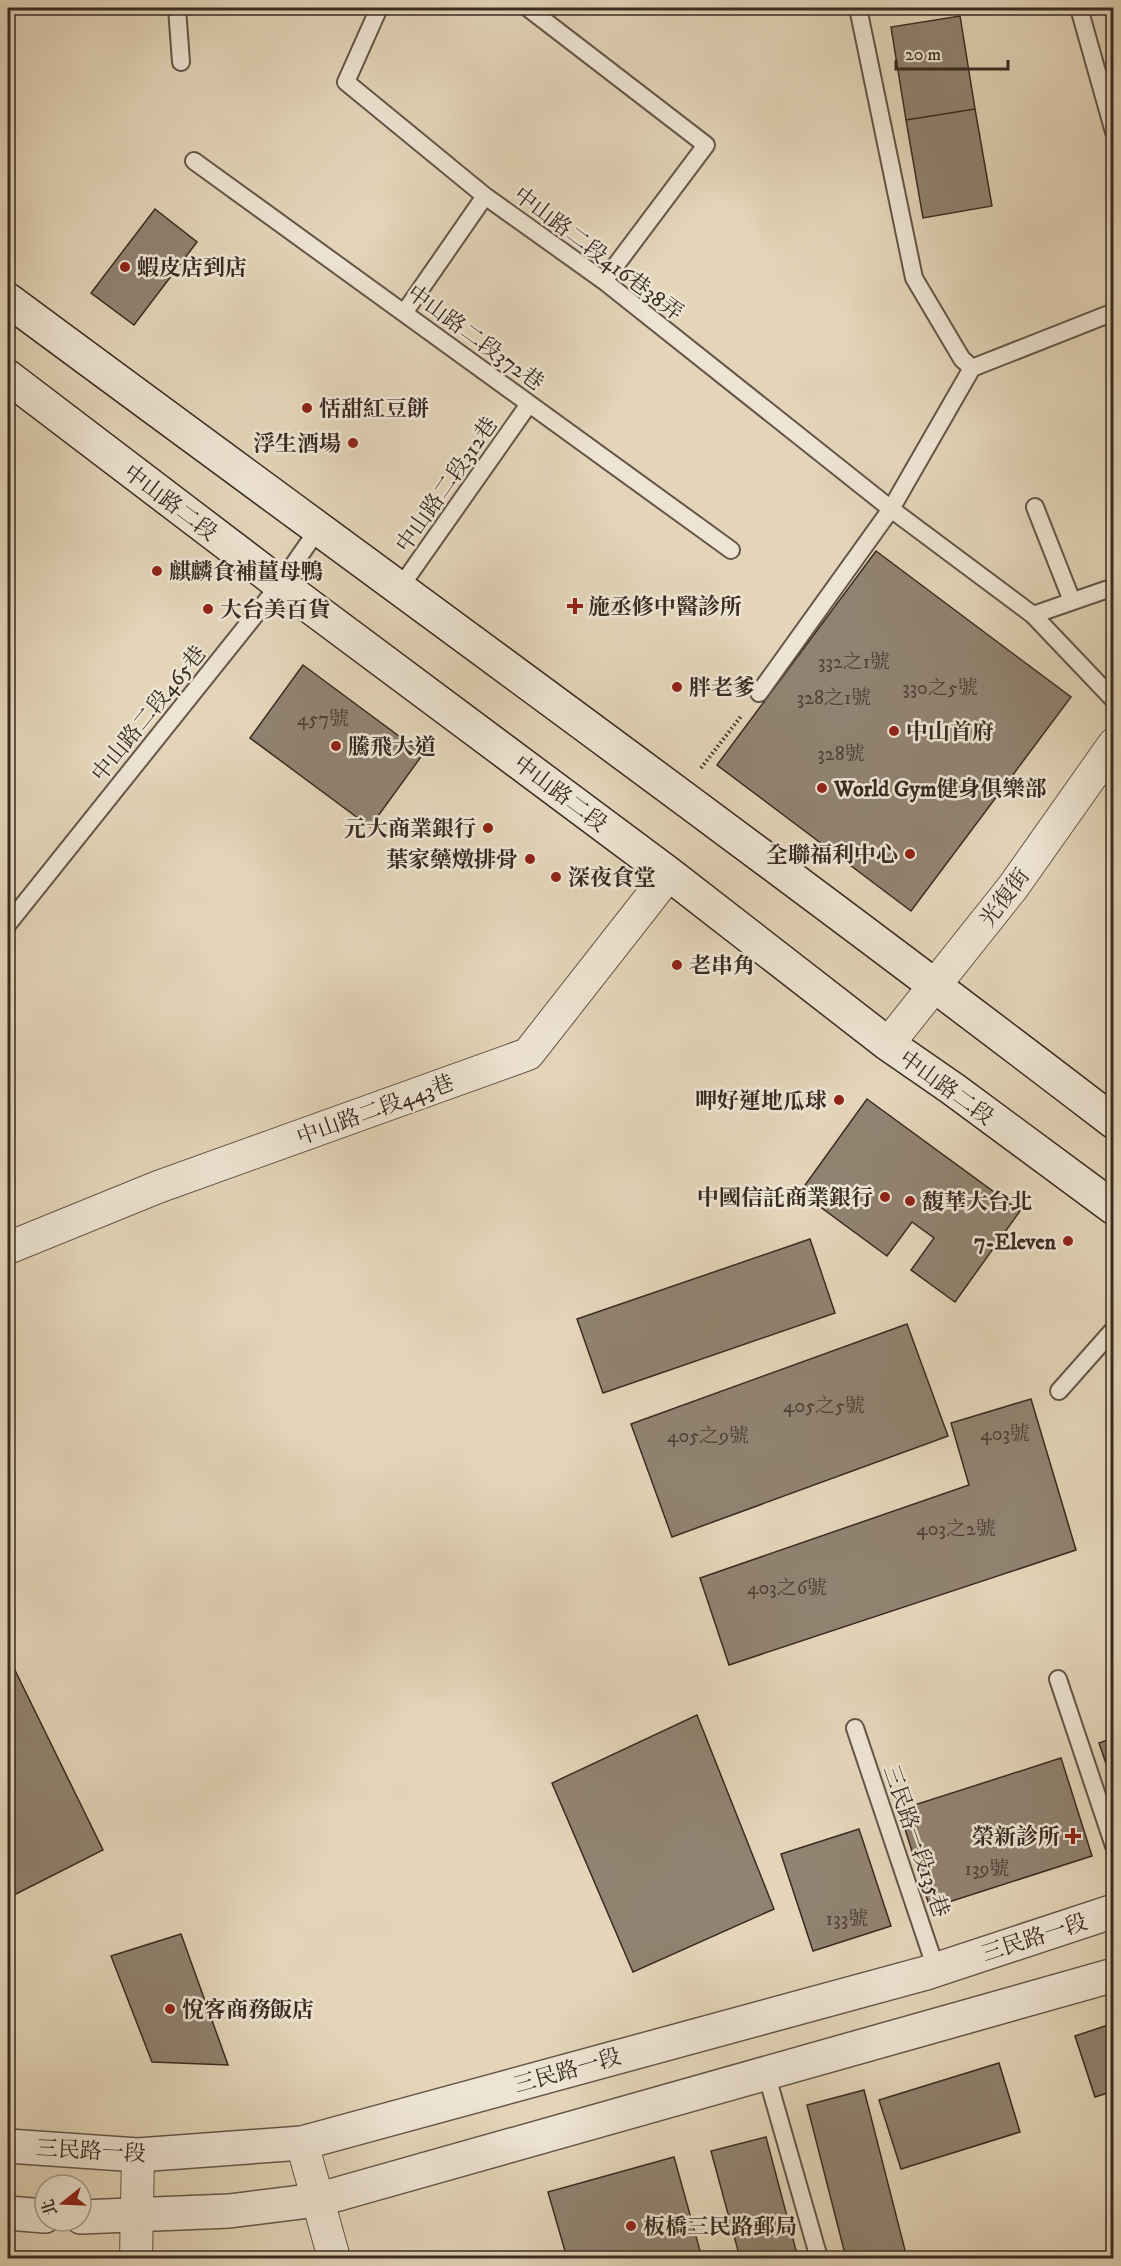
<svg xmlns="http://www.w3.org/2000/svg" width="1121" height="2266" viewBox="0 0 1121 2266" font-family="'IM FELL DW Pica','Noto Serif TC',serif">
	<rect width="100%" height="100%" fill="#e4d5b9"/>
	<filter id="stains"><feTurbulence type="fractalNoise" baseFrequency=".00333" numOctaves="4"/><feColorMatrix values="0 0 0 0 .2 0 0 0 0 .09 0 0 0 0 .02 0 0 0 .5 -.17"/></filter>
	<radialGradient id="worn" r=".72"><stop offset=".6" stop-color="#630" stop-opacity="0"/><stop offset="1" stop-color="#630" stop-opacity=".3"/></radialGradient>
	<path fill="#918371" stroke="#382b22" stroke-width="1.5" d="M960,16L975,109L906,120L891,27Z
		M975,109L992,206L923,218L906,120Z
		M155,209L197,242L134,325L91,293Z
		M876,551L1071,697L911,911L717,765Z
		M303,665L423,754L370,827L250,738Z
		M867,1099L1020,1211L955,1302L911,1270L934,1238L912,1222L887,1256L800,1192Z
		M810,1239L835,1313L603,1393L577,1319Z
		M907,1324L948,1436L672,1537L631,1424Z
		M1031,1399L1076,1550L729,1665L700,1578L969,1485L951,1423Z
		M8,1656L103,1850L8,1898Z
		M697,1715L774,1909L633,1972L552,1783Z
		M1114,1738V1787L1099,1743Z
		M1061,1758L1092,1856L930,1908L899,1810Z
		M859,1829L891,1926L813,1951L781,1854Z
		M181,1934L228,2065L152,2062L111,1956Z
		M1114,2023V2091L1095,2097L1075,2036Z
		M999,2063L1020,2132L901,2169L879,2100Z
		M864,2090L907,2258H846L807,2105Z
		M766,2137L798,2258H740L711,2151Z
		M674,2157L702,2258H567L548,2192Z"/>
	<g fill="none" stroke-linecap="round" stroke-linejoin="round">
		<defs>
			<path id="service" d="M177,8L181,62
				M379,8L346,82L485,196L604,281L891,509L1033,615L1114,700
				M528,8L706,145L604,281
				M1079,8L1114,132
				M194,161L731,550
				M404,313L485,196
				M972,368L1114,312
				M1035,507L1072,601
				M399,589L529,404
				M1033,615L1114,587
				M759,693L891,509L972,368L962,359L914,278L858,8
				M8,924L280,584L319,528
				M1059,1391L1114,1329
				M1058,1679L1114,1846
				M855,1728L936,1969
				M766,2073L819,2258"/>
			<path id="minor" d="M888,1044L1013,887L1114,744
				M8,1248L158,1187L528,1054L669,874
				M302,2143L334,2258
				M136,2258L138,2155"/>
			<path id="tertiary" d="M8,2146L138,2155L302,2143L926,1973L1114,1911
				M8,2213L45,2216
				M81,2217L229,2211L317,2200L1114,1975"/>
			<path id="secondary" d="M8,300C377,573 749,842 1114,1122
				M8,377L280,584L669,874L888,1044L953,1089L1114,1208"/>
		</defs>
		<use href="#service" stroke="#635648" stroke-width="20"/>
		<use href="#minor" stroke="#635648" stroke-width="34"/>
		<use href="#tertiary" stroke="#635648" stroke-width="36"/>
		<use href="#secondary" stroke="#382b22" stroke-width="36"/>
		<path stroke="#382b22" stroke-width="4" stroke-dasharray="1.5 3" stroke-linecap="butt" d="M701,768L742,715"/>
		<use href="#service" stroke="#ede4d2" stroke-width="16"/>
		<use href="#minor" stroke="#ede4d2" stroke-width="32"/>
		<use href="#tertiary" stroke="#ede4d2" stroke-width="33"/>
		<use href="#secondary" stroke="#ede4d2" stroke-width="33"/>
	</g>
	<g fill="#8f2418" stroke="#ede4d2" stroke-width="2">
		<circle cx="125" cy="267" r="6"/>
		<circle cx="307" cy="408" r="6"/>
		<circle cx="353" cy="443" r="6"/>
		<circle cx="157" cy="571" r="6"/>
		<path d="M572 597h6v6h6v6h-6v6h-6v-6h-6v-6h6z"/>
		<circle cx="208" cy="609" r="6"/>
		<circle cx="677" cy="687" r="6"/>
		<circle cx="894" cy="731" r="6"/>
		<circle cx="336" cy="746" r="6"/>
		<circle cx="822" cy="788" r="6"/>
		<circle cx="488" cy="828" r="6"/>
		<circle cx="910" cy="854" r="6"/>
		<circle cx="530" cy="859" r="6"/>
		<circle cx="556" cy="877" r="6"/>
		<circle cx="677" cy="965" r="6"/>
		<circle cx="839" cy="1100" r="6"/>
		<circle cx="885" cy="1197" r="6"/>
		<circle cx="910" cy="1201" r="6"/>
		<circle cx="1068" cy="1241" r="6"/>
		<path d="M1070 1827h6v6h6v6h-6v6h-6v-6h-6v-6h6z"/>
		<circle cx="170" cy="2009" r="6"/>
		<circle cx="631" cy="2226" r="6"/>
	</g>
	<g text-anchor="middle" stroke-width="5" stroke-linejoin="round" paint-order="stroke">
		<g font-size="20" fill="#4e4136">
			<text x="854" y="668">332之1號</text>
			<text x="940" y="694">330之5號</text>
			<text x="834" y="704">328之1號</text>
			<text x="323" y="725">457號</text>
			<text x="841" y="760">328號</text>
			<text x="824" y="1412">405之5號</text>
			<text x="1005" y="1440">403號</text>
			<text x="708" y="1442">405之9號</text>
			<text x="956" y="1535">403之2號</text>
			<text x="787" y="1594">403之6號</text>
			<text x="987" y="1875">139號</text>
			<text x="847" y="1925">133號</text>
		</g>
		<g font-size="22" fill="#382b22" stroke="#ede4d2">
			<text transform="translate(599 253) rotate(37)" y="8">中山路二段416巷38弄</text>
			<text transform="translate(476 337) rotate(36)" y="8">中山路二段372巷</text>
			<text transform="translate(446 484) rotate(-55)" y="8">中山路二段312巷</text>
			<text transform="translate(171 502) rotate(37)" y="8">中山路二段</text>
			<text transform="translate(148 713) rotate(-51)" y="8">中山路二段465巷</text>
			<text transform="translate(561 793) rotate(37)" y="8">中山路二段</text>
			<text transform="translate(1004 897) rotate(-53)" y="8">光復街</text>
			<text transform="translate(947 1087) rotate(36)" y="8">中山路二段</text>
			<text transform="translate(375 1109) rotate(-20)" y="8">中山路二段443巷</text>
			<text transform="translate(917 1841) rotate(71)" y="8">三民路一段135巷</text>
			<text transform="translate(1034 1937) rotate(-18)" y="8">三民路一段</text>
			<text transform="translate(567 2070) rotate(-16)" y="8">三民路一段</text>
			<text transform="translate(91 2150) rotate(3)" y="8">三民路一段</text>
		</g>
		<g font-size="22" font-weight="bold" fill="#382b22" stroke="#ede4d2" text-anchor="start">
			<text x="137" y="275">蝦皮店到店</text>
			<text x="319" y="416">恬甜紅豆餅</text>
			<text x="341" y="451" text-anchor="end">浮生酒場</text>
			<text x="169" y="579">麒麟食補薑母鴨</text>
			<text x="588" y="614">施丞修中醫診所</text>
			<text x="220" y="617">大台美百貨</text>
			<text x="689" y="695">胖老爹</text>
			<text x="906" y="739">中山首府</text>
			<text x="348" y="754">騰飛大道</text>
			<text x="834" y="796">World Gym健身俱樂部</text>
			<text x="476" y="836" text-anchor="end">元大商業銀行</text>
			<text x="898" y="862" text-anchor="end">全聯福利中心</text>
			<text x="518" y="867" text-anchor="end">葉家藥燉排骨</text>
			<text x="568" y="885">深夜食堂</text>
			<text x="689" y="973">老串角</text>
			<text x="827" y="1108" text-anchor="end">呷好運地瓜球</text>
			<text x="873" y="1205" text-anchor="end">中國信託商業銀行</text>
			<text x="922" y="1209">馥華大台北</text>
			<text x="1056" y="1249" text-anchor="end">7-Eleven</text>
			<text x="1060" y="1844" text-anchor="end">榮新診所</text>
			<text x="182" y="2017">悅客商務飯店</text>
			<text x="643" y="2234">板橋三民路郵局</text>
		</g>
	</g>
	<rect width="1121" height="2266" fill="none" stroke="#e4d5b9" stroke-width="30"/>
	<rect x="9" y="9" width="1103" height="2248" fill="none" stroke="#382b22" stroke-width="3"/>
	<rect x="15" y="15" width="1091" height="2236" fill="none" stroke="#382b22" stroke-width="1.5"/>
	<g transform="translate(63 2203) rotate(252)"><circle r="28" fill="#ede4d2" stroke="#a59a8c" stroke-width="1.5"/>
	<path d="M0-4.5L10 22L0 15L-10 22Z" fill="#8f2418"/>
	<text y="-9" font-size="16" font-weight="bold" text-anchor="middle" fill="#382b22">北</text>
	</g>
	<path d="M896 60v9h112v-9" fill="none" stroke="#382b22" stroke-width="3"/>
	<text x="905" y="60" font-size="18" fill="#382b22" stroke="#ede4d2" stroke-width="4.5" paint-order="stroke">20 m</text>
	<rect width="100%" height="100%" filter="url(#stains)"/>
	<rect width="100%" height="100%" fill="url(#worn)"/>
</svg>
